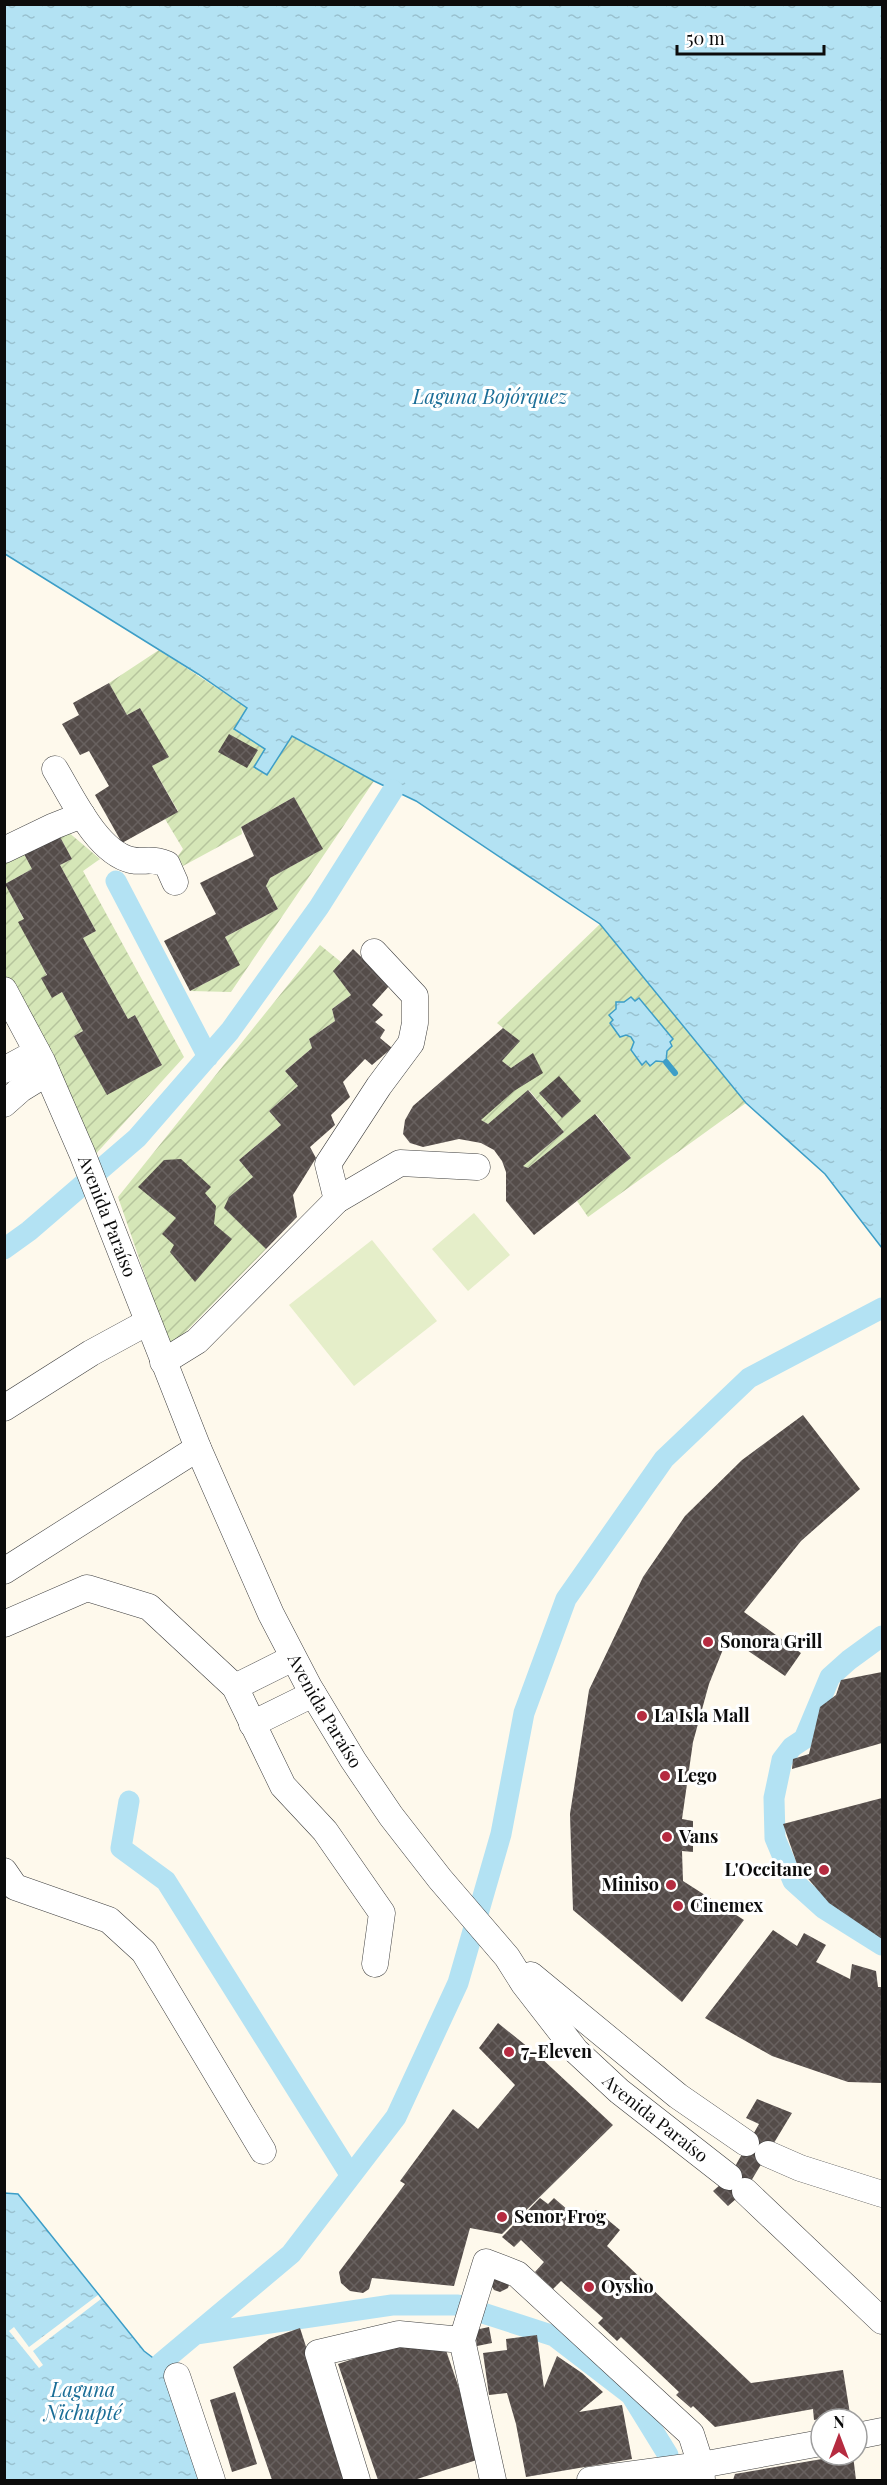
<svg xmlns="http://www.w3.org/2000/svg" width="887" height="2485" viewBox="0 0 887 2485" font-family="'Playfair Display',serif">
	<defs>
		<pattern id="garden-furrows" width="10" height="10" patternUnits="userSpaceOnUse" patternTransform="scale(1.5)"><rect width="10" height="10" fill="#d5e6b7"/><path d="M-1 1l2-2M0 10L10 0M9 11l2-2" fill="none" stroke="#b6c49c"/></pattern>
		<pattern id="water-ripples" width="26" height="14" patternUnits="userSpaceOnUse" patternTransform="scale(1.5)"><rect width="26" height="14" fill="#b3e2f3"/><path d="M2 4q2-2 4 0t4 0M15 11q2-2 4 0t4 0" fill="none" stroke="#99c1cf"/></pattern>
		<pattern id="building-cross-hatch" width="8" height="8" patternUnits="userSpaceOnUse" patternTransform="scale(1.5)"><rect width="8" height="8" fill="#544c49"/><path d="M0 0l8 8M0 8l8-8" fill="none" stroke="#68615f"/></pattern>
	</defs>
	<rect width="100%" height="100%" fill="#fef9ec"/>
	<path fill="url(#garden-furrows)" d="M159,650L247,708L266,749L268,774L292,736L374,781L231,992L190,991L239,965L225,937L278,909L266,886L270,878L322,849L294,797L241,827L242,834L183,866L178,856L183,849L165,819L178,811L152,766L168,757L140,708L127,715L109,683Z
		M67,831L100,859L83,871L184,1057L93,1157L5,978V862L24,854L32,869L5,884C25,920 44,957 52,998L62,992L83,1031L74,1036L107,1094L162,1065L135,1015L128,1019L83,938L96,931L60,865L72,859L59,835Z
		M600,924L746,1103L588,1217L577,1201L631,1158L596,1114L528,1168L523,1166L564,1132L529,1090L488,1124L481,1120L533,1053L511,1068L502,1061L519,1041L497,1023Z
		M320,945L341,962L334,972L351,995L332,1009L335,1021L309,1039L312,1048L285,1071L298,1086L269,1111L281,1125L239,1160L253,1177L266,1249L170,1348L118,1197Z"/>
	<path fill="#e5eec9" d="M474,1213L510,1255L468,1291L432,1249Z
		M372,1240L437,1321L354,1386L289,1305Z"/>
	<path fill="url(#water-ripples)" stroke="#3d9ec7" stroke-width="1.5" d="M4,5H882V1248L825,1174L746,1103L600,924L416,801L374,781L292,736L267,775L254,767L265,749L234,729L247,708L198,674L5,554Z
		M631,997L635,1001L639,998L673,1039L670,1042L672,1046L667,1051L666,1062L656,1061L650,1066L646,1061L642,1065L631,1050L634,1042L631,1037L626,1035L620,1037L610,1023L613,1020L609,1015L616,1009V1002H624Z
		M4,2193L18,2194L144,2351L177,2376L212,2480H5Z"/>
	<path fill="#fef9ec" d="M98,2295L101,2299L33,2351L43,2365L39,2368L9,2331L14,2327L29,2347Z"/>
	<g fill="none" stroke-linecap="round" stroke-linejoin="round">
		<path stroke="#3d9ec7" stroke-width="6" d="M666,1062L675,1073"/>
		<path stroke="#b3e2f3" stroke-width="21" d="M116,881L208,1057
			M4,1249L29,1231L137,1138L230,1031L319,907L393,790
			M882,1636L849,1660L830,1677L804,1739L792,1747L782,1760L774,1798L775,1838L793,1881L823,1908L882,1945
			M129,1801L121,1848L166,1881L351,2176
			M196,2334L392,2305H458L554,2336L631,2395L668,2455L669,2480
			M161,2363L291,2254L396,2117L458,1983L501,1834L524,1713L566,1599L664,1459L749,1378L882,1308"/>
	</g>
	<path fill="url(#building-cross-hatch)" d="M109,683L127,715L140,708L169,757L152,766L178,812L122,843L95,795L109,786L89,751L80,755L62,724L79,715L73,703Z
		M229,734L258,750L247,768L218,752Z
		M294,797L323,849L270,878L266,886L278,909L225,937L240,965L190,991L164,941L216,914L200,883L254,856L241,827Z
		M59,835L72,859L60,865L96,931L83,938L128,1019L135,1015L162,1065L107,1095L74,1036L83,1031L62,992L52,998L41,978L47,975L18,922L24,919L5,884L32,869L24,854Z
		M353,949L390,985L372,1005L383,1015L375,1022L385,1030L380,1038L392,1048L372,1065L365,1059L343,1082L350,1097L331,1115L335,1125L310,1147L316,1158L293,1195L297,1217L266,1249L224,1208L229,1197L253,1177L239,1160L281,1125L269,1111L298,1086L285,1071L312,1048L309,1039L335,1021L332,1009L351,995L333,971Z
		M503,1028L520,1041L502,1061L511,1068L533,1053L543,1073L514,1091L481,1120L488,1124L528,1090L564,1132L523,1166L528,1168L595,1114L631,1158L534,1235L506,1201V1172L502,1161L494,1150L481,1143L459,1139L423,1147L410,1143L403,1134L405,1120L413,1106Z
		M559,1076L581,1101L562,1118L539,1093Z
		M181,1159L211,1187L205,1193L216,1206L214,1224L232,1239L195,1282L170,1252L174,1245L162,1234L176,1218L138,1187L164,1160Z
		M803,1415L860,1489L801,1541L744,1612L801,1653L785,1676L728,1637L709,1684L693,1742L682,1819L693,1821V1852L682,1851L683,1881L744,1920L682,2002L573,1910L570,1814L589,1690L643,1577L685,1516L742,1460Z
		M882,1672V1743L792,1769L793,1759L809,1754L820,1707L836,1695L841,1680Z
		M882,1798V1939L829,1903L798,1867L783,1824Z
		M773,1930L797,1946L804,1933L826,1945L816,1962L850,1979L852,1964L876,1971L878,1987H882V2083L848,2082L772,2056L705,2018Z
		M498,2023L539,2056L613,2125L502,2234L470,2228L454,2286L372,2278L369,2289L363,2293L350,2291L341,2283L339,2272L405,2184L400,2181L453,2109L478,2129L515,2085L479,2048Z
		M757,2099L792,2113L745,2191L728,2206L713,2191L729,2177L759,2124L746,2118Z
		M540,2198L548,2204L554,2198L584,2224L596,2210L620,2230L607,2246L751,2383L843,2370L850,2414L814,2420L813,2409L715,2427L693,2406L691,2408L676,2395L679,2392L621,2337L617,2341L598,2323L603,2318L561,2281L553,2289L535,2272L544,2262L521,2240L514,2247L502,2237Z
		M493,2276L510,2282L508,2288L500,2292L494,2290L491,2285Z
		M489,2327L492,2343L477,2346L475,2330Z
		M300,2328L349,2480H272L233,2367L269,2339Z
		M439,2330L483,2458L414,2480H378L338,2364Z
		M537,2335L544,2388L557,2356L582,2373L603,2392L579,2412L622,2405L632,2459L526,2477L516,2424L507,2393L489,2395L483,2353L507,2350L506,2339Z
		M235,2392L257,2464L232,2472L210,2400Z
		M822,2455H853L856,2480H733L735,2474L822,2459Z"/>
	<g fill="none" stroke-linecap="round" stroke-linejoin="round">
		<defs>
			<g id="minor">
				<path d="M55,769C72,797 97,852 131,860C145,863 149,857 167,864L175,882"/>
				<path d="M4,850L54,826L82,815"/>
				<path id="s1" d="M4,990L42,1061L82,1153L198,1448L271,1614L309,1687L353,1760L391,1816L440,1879L507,1957L524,1984L576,2051L619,2091L729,2177"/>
				<path d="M4,1070L37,1052"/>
				<path d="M4,1104L21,1089L47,1073"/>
				<path d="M337,1200L328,1164L379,1086L411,1043L415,1023V996L374,952"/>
				<path d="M163,1362L197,1341L337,1200L400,1163L477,1167"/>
				<path d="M4,1408L91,1353L148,1322"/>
				<path d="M4,1571L198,1448"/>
				<path d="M4,1624L87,1588L149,1607L235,1687L283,1786L325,1831L382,1913L375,1964"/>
				<path d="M235,1687L293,1658"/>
				<path d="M252,1724L313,1694"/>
				<path d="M4,1871L15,1887L109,1920L144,1952L263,2151"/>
				<path d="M531,1975L678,2096L746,2143"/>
				<path d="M768,2154L800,2168L882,2194"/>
				<path d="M745,2191L882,2321"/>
				<path d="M177,2376L212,2480"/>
				<path d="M857,2436L882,2431"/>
				<path d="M357,2480L318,2353L399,2334L462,2340"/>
				<path d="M493,2480L462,2340L486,2262L517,2274L691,2434L701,2465L702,2480"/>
				<path d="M590,2480L701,2465L821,2443"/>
			</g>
		</defs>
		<use href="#minor" stroke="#3f3f3f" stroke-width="27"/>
		<use href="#minor" stroke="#fff" stroke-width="26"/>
	</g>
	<g fill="#b52b40" stroke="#fff" stroke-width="2">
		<circle cx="708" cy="1642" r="6"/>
		<circle cx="642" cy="1716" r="6"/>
		<circle cx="665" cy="1776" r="6"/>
		<circle cx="667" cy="1837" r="6"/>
		<circle cx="824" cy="1870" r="6"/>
		<circle cx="671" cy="1885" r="6"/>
		<circle cx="678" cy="1906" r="6"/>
		<circle cx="509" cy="2052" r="6"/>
		<circle cx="502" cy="2217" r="6"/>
		<circle cx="589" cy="2287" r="6"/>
	</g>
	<g text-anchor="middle" stroke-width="6" stroke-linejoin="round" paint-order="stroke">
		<g font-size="18" fill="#0c0c0c" stroke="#fff">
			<text dy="6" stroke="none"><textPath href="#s1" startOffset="249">Avenida Paraíso</textPath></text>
			<text dy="6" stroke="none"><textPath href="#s1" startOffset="790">Avenida Paraíso</textPath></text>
			<text dy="6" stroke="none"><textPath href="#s1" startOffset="1318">Avenida Paraíso</textPath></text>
		</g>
		<g font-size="18" font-weight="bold" fill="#0c0c0c" stroke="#fff" text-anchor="start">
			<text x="720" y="1648">Sonora Grill</text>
			<text x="654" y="1722">La Isla Mall</text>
			<text x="677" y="1782">Lego</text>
			<text x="679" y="1843">Vans</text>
			<text x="812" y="1876" text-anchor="end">L'Occitane</text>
			<text x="659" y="1891" text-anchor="end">Miniso</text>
			<text x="690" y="1912">Cinemex</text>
			<text x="521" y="2058">7-Eleven</text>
			<text x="514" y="2223">Senor Frog</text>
			<text x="601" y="2293">Oysho</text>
		</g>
		<g font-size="20" font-style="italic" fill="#1b6e97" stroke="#fff">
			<text x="490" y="404">Laguna Bojórquez</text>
			<text x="83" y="2397">Laguna<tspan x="83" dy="23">Nichupté</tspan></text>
		</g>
	</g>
	<rect width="887" height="2485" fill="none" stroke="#0c0c0c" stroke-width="12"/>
	<g transform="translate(839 2437)"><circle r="28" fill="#ffffff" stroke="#9e9e9e" stroke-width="1.5"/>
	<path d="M0-4.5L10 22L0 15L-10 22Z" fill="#b52b40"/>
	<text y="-9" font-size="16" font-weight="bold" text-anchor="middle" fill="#0c0c0c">N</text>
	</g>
	<path d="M677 45v9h147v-9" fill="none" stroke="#0c0c0c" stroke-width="3"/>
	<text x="686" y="45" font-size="18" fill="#0c0c0c" stroke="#ffffff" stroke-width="4.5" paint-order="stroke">50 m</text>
</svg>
